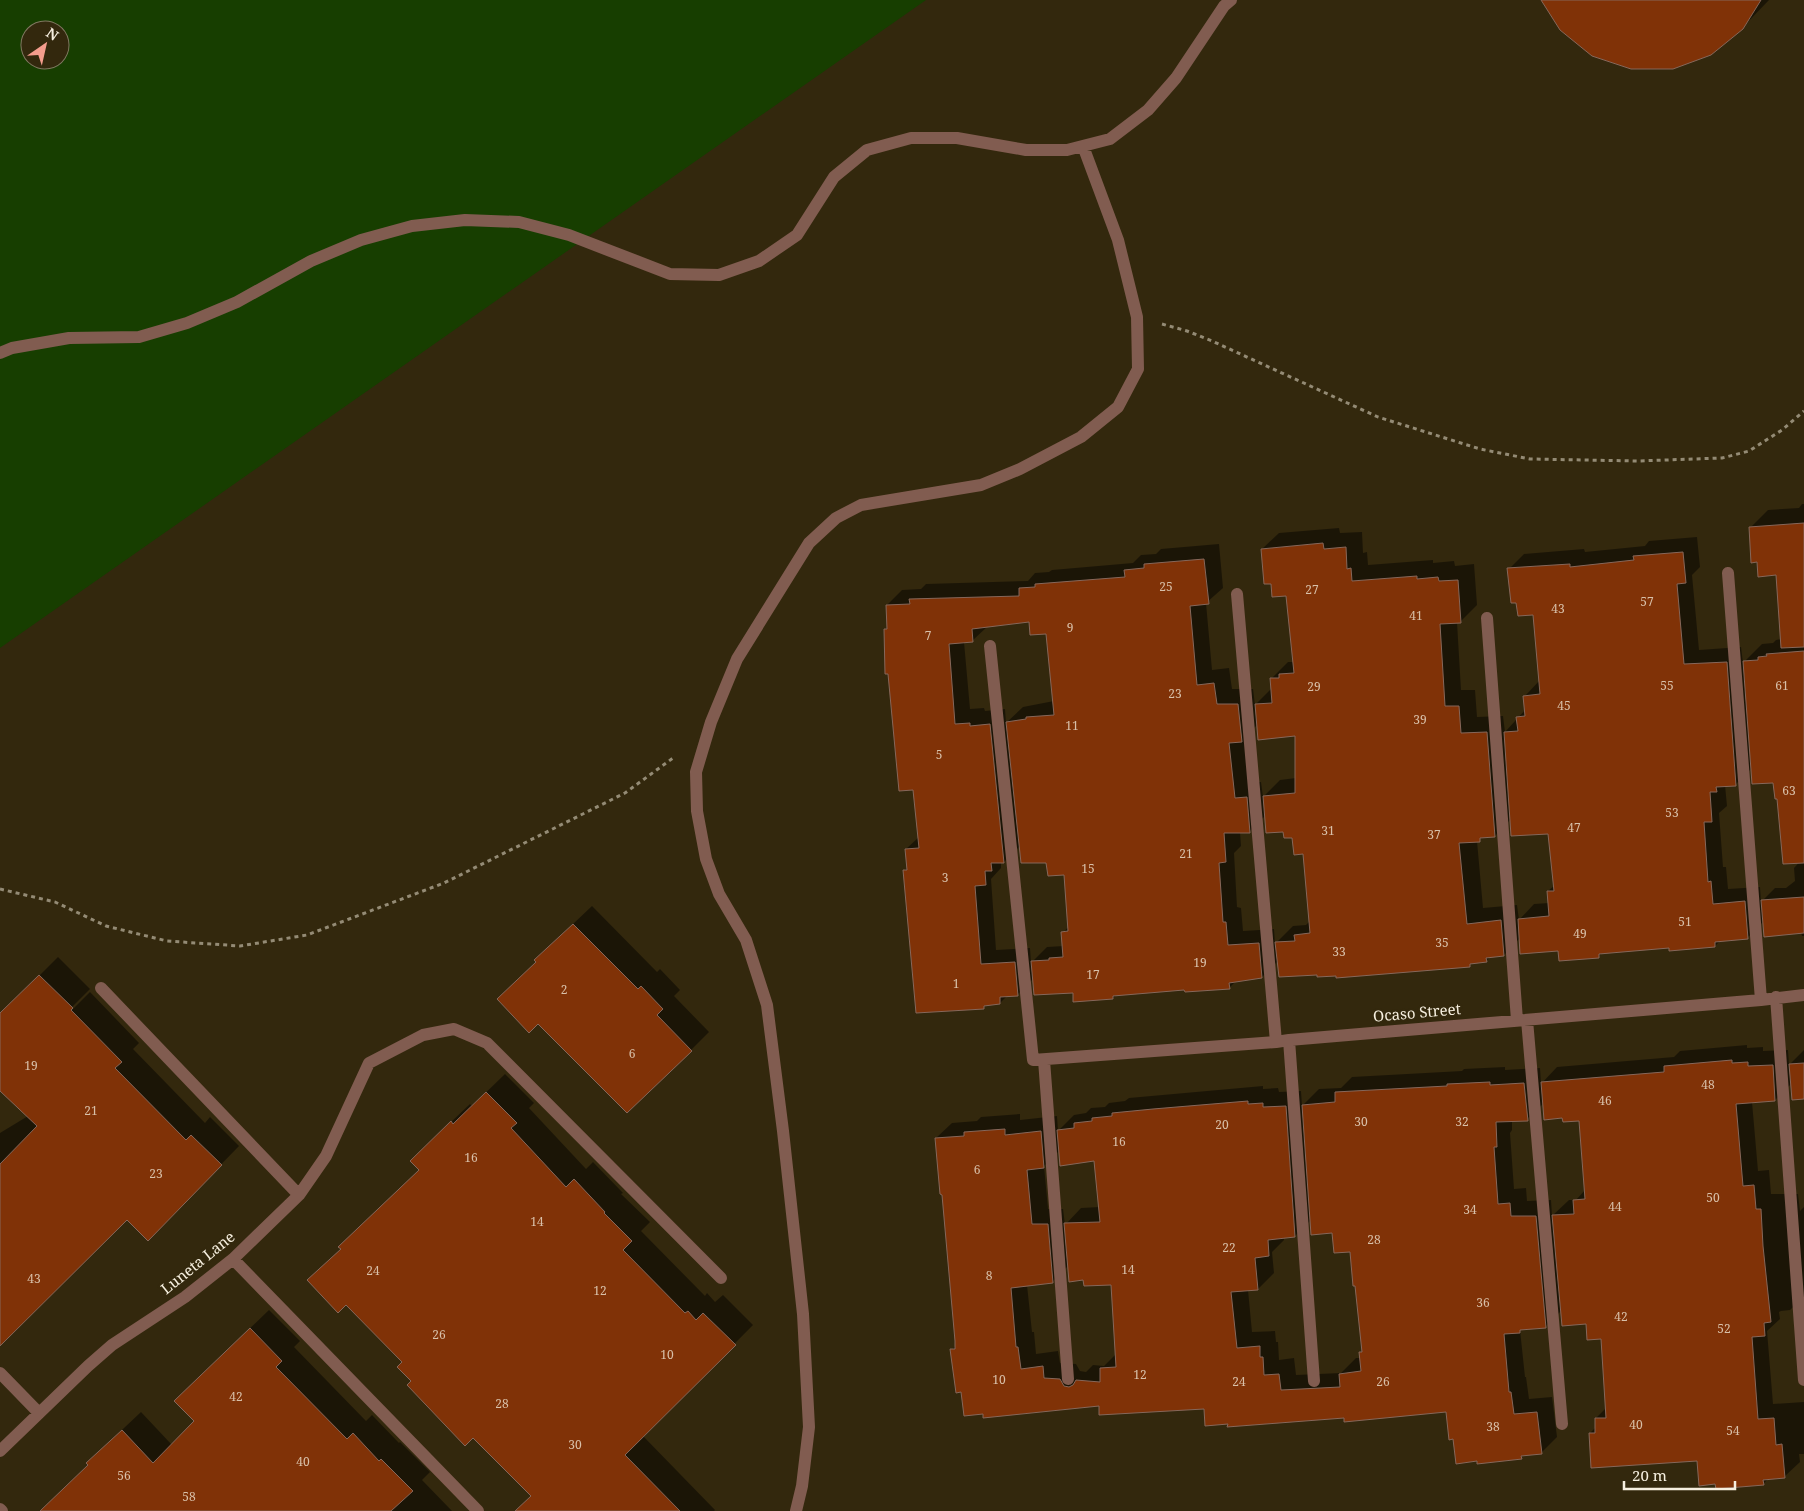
<svg xmlns="http://www.w3.org/2000/svg" width="1804" height="1511" viewBox="0 0 1804 1511" font-family="'Noto Serif',serif">
	<rect width="100%" height="100%" fill="#33280d"/>
	<path fill="#173e00" fill-rule="evenodd" d="M0,0H926L0,648ZM30,30H60V60H30Z"/>
	<path fill="#0007" fill-rule="evenodd" d="M1542,0H1769L1742,28Z
		M1802,504H1804V817L1779,810L1774,781L1752,768L1736,784L1725,785L1727,806L1719,813L1723,867H1726L1728,889L1760,887L1761,902L1775,888H1786L1795,881L1794,868L1804,857V936H1802L1801,932L1764,921L1748,937L1721,940L1715,946L1670,947L1602,953L1599,956L1559,949L1520,938L1504,955L1491,956L1486,961L1473,963L1469,966L1337,974L1318,973L1278,961L1262,977L1236,981L1229,988L1185,989L1117,995L1113,998L1074,991L1034,978L1018,994L1008,995L1000,1003L987,1004L984,1007L904,871L908,867L906,849L919,837L914,788L885,630L888,627L887,605L902,590L921,589L926,584L1028,581L1035,573L1049,572L1052,570L1133,563L1141,555L1156,554L1161,549L1219,544L1223,588L1206,603L1212,670L1229,668L1232,689H1253L1255,705L1272,688L1271,679L1288,662H1293L1287,594L1272,582L1262,549L1279,533L1339,528L1340,533L1362,532L1363,553L1367,552L1368,565L1433,560V563L1454,561L1455,566L1474,564L1477,605L1461,621L1457,622L1461,690H1475L1477,717L1503,716L1505,732L1526,709L1525,696L1540,680L1534,614L1509,569L1524,554L1584,549L1585,552L1645,546L1649,541L1697,537L1700,567L1692,575L1699,650L1741,647L1743,663L1762,644L1773,643L1776,640L1782,639L1777,574L1758,561L1750,528L1768,510L1799,508ZM1031,621L1047,632L1054,701L1023,707L1006,723L1005,709L985,711L984,708L970,709L964,642L972,641L988,626ZM1258,724L1297,735L1296,778L1280,780L1263,797L1261,782L1250,783L1245,737ZM1266,815L1293,836L1304,852L1310,921L1306,925L1293,926L1275,944L1274,929L1243,931L1241,908L1237,907L1234,853L1241,846L1240,832H1249ZM1511,819L1549,833L1555,885L1548,891L1549,903L1534,904L1519,920L1517,905L1483,908L1477,841L1483,837L1495,836ZM1020,846L1065,873L1069,926L1063,933L1064,946L1047,947L1031,963L1030,948L996,950L991,879L1001,868V862H1004Z
		M592,906L657,972L660,969L680,990L674,996L709,1032L691,1050L537,962L554,942Z
		M58,957L90,989L66,1013L67,1015L90,992L139,1043L133,1049L205,1123L210,1117L239,1146L166,1221L127,1218L0,1318V1133L28,1116L0,1089V1015Z
		M1747,1045V1048L1763,1047V1051L1788,1050L1789,1065L1804,1050V1098L1792,1083L1775,1100L1752,1102L1758,1171L1769,1170L1771,1194H1798L1800,1211L1804,1207V1296L1790,1310L1781,1311L1779,1312L1780,1319L1767,1331L1773,1404L1804,1402V1454H1799L1800,1462L1784,1477L1769,1478L1763,1484L1716,1483L1699,1459L1590,1433L1596,1427V1418L1606,1408L1602,1338L1587,1323L1562,1310L1545,1327L1522,1328L1520,1330L1525,1377H1526L1529,1399L1552,1397L1557,1437L1541,1453L1524,1455L1521,1457L1455,1438L1447,1410L1229,1423L1205,1407L1100,1405L984,1413L962,1391L952,1350L956,1345L943,1193L936,1138L952,1123L977,1121L981,1117L1020,1114V1120L1057,1116L1058,1131L1074,1115L1086,1113L1091,1108L1105,1107L1109,1103L1125,1101L1129,1098L1263,1086V1089L1278,1088L1279,1092L1301,1091L1302,1106L1319,1089L1341,1088L1352,1077L1462,1071L1464,1069L1505,1067V1070L1540,1068L1541,1084L1557,1067L1674,1057L1680,1051ZM1544,1103L1563,1117L1581,1119L1585,1190L1576,1200H1569L1552,1216L1551,1200L1527,1201L1526,1188L1514,1189L1510,1133L1512,1130V1120L1527,1119ZM1060,1150L1095,1160L1100,1207L1081,1208L1065,1225L1063,1209H1048L1044,1166ZM1312,1219L1333,1232L1351,1250L1363,1350L1361,1353V1358H1356L1341,1373L1296,1375L1294,1358L1279,1360L1278,1342H1276L1275,1331L1252,1332L1248,1290L1258,1289L1274,1273L1272,1252L1284,1240V1237L1295,1236ZM1069,1265L1085,1279L1113,1284L1117,1353L1104,1366L1093,1365L1086,1372L1080,1371L1076,1364L1060,1363L1058,1351L1036,1354L1034,1332H1032L1027,1285L1052,1282Z
		M505,1074L534,1103L529,1108L586,1169L593,1162L623,1193L621,1194L650,1222L641,1231L705,1296L707,1293L715,1302L723,1295L753,1325L643,1436L715,1510L714,1511H539L533,1496L473,1436L413,1381L404,1362L342,1248L420,1170L430,1142L470,1104L472,1106Z
		M269,1310L300,1341L294,1347L366,1421L372,1415L399,1443L400,1442L430,1472L422,1480L452,1511H57L90,1465L106,1445L141,1412L172,1445L195,1421L194,1382Z"/>
	<path fill="#803207" stroke="#86675a" d="M1541,0H1761L1743,29L1711,55L1673,69H1631L1592,56L1560,30Z
		M1804,523V647L1781,648L1776,575L1758,577L1757,562L1751,563L1749,527Z
		M1323,543L1324,549L1346,547L1347,569L1351,568L1352,581L1417,576V579L1438,577L1439,581L1458,580L1461,623L1440,624L1445,706H1459L1461,733L1487,732L1495,837L1480,838V842L1459,843L1467,924L1501,920L1504,956L1486,958L1487,962L1470,964V967L1336,978V976L1317,977V975L1279,977L1275,942L1295,941L1294,935L1310,933L1303,854L1294,855L1292,838H1284L1283,832L1266,833L1263,796L1295,793V736L1258,740L1255,704L1272,703L1270,678H1279V674L1294,673L1286,596L1272,597L1271,584H1264L1261,549Z
		M1683,552L1686,583L1677,584L1684,664L1727,662L1736,786L1716,787L1717,792H1710L1712,822H1704L1708,882L1711,881L1713,904L1745,901L1748,939L1715,942V947L1669,951V948L1599,954V958L1559,961L1558,951L1520,954L1518,919L1549,916L1547,891H1554L1548,834L1511,836L1504,732L1518,731L1516,717L1525,716L1523,696L1540,694L1533,615L1518,616L1516,603H1511L1507,568L1570,564V567L1634,560L1633,556Z
		M1204,559L1209,604L1190,606L1197,685L1214,683L1217,704H1238L1242,742L1229,743L1235,798L1247,797L1250,833H1224L1226,862L1219,863L1223,922H1226L1228,945L1259,943L1262,978L1229,983L1230,989L1185,992L1184,990L1113,996V999L1073,1002V993L1034,995L1031,961L1049,960V958L1063,957L1061,932L1068,931L1064,875L1048,876L1046,863H1021L1006,722L1026,719V717L1054,715L1046,634L1030,635L1029,622L972,629L973,642L949,644L955,724L970,723V726L990,724L1004,863H991L992,871H985L986,885L975,886L981,964L1015,962L1018,996L1000,997V1004L984,1006V1009L916,1013L903,870H907L905,849L919,848L913,790L899,791L888,674H885L884,629H887L886,605L910,604L909,599L1019,596V588L1035,587V584L1125,577L1124,570L1144,568V564Z
		M1804,651V863L1783,864L1777,799H1775L1773,783L1752,784L1743,661L1758,660V657L1767,656L1766,654Z
		M1804,897V933L1764,937L1761,900Z
		M573,924L638,989L641,986L663,1009L657,1015L692,1051L627,1113L538,1024L529,1033L497,999L536,962L534,960Z
		M39,975L73,1008L71,1010L122,1062L115,1068L186,1140L191,1135L222,1165L148,1241L127,1220L0,1346V1164L37,1126L0,1091V1013Z
		M1732,1060V1063L1748,1062V1066L1773,1065L1775,1101L1736,1104L1743,1186L1754,1185L1756,1209H1761L1763,1246L1771,1322L1764,1323L1765,1336L1752,1337L1758,1419L1774,1418L1776,1445L1782,1444L1785,1478L1763,1480L1764,1485L1716,1489L1715,1484L1699,1486L1697,1461L1591,1468L1589,1433H1595V1418H1606L1601,1339L1587,1340L1586,1324L1562,1326L1552,1215L1574,1214L1573,1200L1585,1199L1579,1121L1563,1122L1562,1118L1544,1120L1541,1082L1664,1072V1066Z
		M1804,1063V1099L1792,1100L1789,1064Z
		M1490,1082V1085L1524,1083L1528,1121L1496,1122L1497,1147H1494L1498,1204L1510,1203L1511,1216H1536L1546,1328L1520,1330V1333L1504,1334L1509,1392H1511L1514,1414L1537,1412L1542,1454L1521,1456L1522,1459L1477,1464V1461L1456,1464L1453,1439L1449,1440L1446,1412L1344,1422V1418L1227,1427L1228,1424L1205,1426L1204,1409L1099,1415V1406L983,1418V1414L964,1416L961,1392L956,1393L950,1349H955V1341L942,1195L940,1194L935,1138L964,1136V1132L1005,1129V1135L1041,1131L1044,1168L1027,1170L1032,1224H1048L1053,1283L1011,1288L1016,1347H1018L1021,1369L1043,1366L1044,1378L1060,1379L1064,1386L1069,1387L1073,1385L1076,1380L1100,1382V1368L1116,1367L1111,1285L1084,1286L1083,1280L1069,1282L1064,1223L1100,1222L1094,1161L1060,1166L1057,1130L1074,1128V1123L1092,1121V1118L1112,1116V1113L1153,1109L1248,1101V1104L1263,1103V1107L1286,1106L1295,1237L1268,1240L1269,1256L1255,1258L1258,1290L1231,1292L1237,1348L1260,1346V1357H1263L1264,1375L1279,1374L1281,1390L1340,1387L1339,1374L1361,1371L1359,1352H1362L1355,1286H1353L1350,1252L1334,1253L1332,1233L1311,1235L1302,1105L1335,1102V1092L1447,1086V1084Z
		M486,1092L517,1123L511,1128L566,1187L574,1179L605,1212L604,1213L632,1241L623,1250L685,1313L688,1311L696,1320L703,1313L736,1345L625,1455L680,1511H515L531,1496L473,1438L465,1446L407,1385L411,1381L397,1367L402,1362L346,1305L338,1313L307,1280L341,1249L338,1247L419,1170L410,1161L451,1121L453,1124Z
		M250,1328L282,1361L276,1367L347,1439L353,1433L379,1461L381,1459L413,1491L391,1511H40L88,1465L86,1463L122,1430L153,1463L194,1421L174,1401Z"/>
	<g fill="none" stroke-linecap="round" stroke-linejoin="round">
		<path stroke="#948b75" stroke-width="3" stroke-dasharray="4 4" stroke-linecap="butt" d="M1162,324L1187,331L1212,341L1378,417L1480,449L1530,459L1638,461L1722,458L1749,451L1782,430L1804,411
			M0,889L55,902L106,926L167,941L240,946L307,935L444,883L625,793L673,758"/>
		<path stroke="#815c50" stroke-width="12" d="M0,353L12,348L69,338L139,337L187,323L237,302L311,261L361,240L412,226L465,220L519,222L569,235L670,274L719,275L759,261L797,235L834,177L867,150L911,138H957L1026,150H1067L1110,139L1148,110L1176,78L1224,6L1231,0
			M1728,573L1761,1000
			M1237,594L1276,1042
			M1487,618L1517,1020
			M990,646L1033,1060L1276,1042L1289,1040L1761,1000L1804,995
			M101,988L299,1195
			M1776,997L1804,1380
			M1527,1020L1562,1424
			M1289,1040L1314,1381
			M1044,1060L1068,1379
			M233,1259L478,1511
			M0,1373L39,1413
			M0,1451L88,1366L112,1345L185,1297L233,1259L299,1195L326,1156L369,1063L423,1035L454,1029L487,1043L721,1278
			M0,1509L2,1511
			M796,1511L802,1486L809,1427L803,1314L783,1131L767,1005L746,940L719,894L706,859L697,811L696,772L711,722L737,659L809,543L836,518L861,505L981,485L1020,469L1081,437L1118,407L1138,369L1137,317L1118,240L1083,146"/>
	</g>
	<g text-anchor="middle" stroke-width="4.5" stroke-linejoin="round" paint-order="stroke">
		<g font-size="12" fill="#d8c0a9">
			<text x="1166" y="591">25</text>
			<text x="1312" y="594">27</text>
			<text x="1647" y="606">57</text>
			<text x="1558" y="613">43</text>
			<text x="1416" y="620">41</text>
			<text x="1070" y="632">9</text>
			<text x="928" y="640">7</text>
			<text x="1667" y="690">55</text>
			<text x="1782" y="690">61</text>
			<text x="1314" y="691">29</text>
			<text x="1175" y="698">23</text>
			<text x="1564" y="710">45</text>
			<text x="1420" y="724">39</text>
			<text x="1072" y="730">11</text>
			<text x="939" y="759">5</text>
			<text x="1789" y="795">63</text>
			<text x="1672" y="817">53</text>
			<text x="1574" y="832">47</text>
			<text x="1328" y="835">31</text>
			<text x="1434" y="839">37</text>
			<text x="1186" y="858">21</text>
			<text x="1088" y="873">15</text>
			<text x="945" y="882">3</text>
			<text x="1685" y="926">51</text>
			<text x="1580" y="938">49</text>
			<text x="1442" y="947">35</text>
			<text x="1339" y="956">33</text>
			<text x="1200" y="967">19</text>
			<text x="1093" y="979">17</text>
			<text x="956" y="988">1</text>
			<text x="564" y="994">2</text>
			<text x="632" y="1058">6</text>
			<text x="31" y="1070">19</text>
			<text x="1708" y="1089">48</text>
			<text x="1605" y="1105">46</text>
			<text x="91" y="1115">21</text>
			<text x="1361" y="1126">30</text>
			<text x="1462" y="1126">32</text>
			<text x="1222" y="1129">20</text>
			<text x="1119" y="1146">16</text>
			<text x="471" y="1162">16</text>
			<text x="977" y="1174">6</text>
			<text x="156" y="1178">23</text>
			<text x="1713" y="1202">50</text>
			<text x="1615" y="1211">44</text>
			<text x="1470" y="1214">34</text>
			<text x="537" y="1226">14</text>
			<text x="1374" y="1244">28</text>
			<text x="1229" y="1252">22</text>
			<text x="1128" y="1274">14</text>
			<text x="373" y="1275">24</text>
			<text x="989" y="1280">8</text>
			<text x="34" y="1283">43</text>
			<text x="600" y="1295">12</text>
			<text x="1483" y="1307">36</text>
			<text x="1621" y="1321">42</text>
			<text x="1724" y="1333">52</text>
			<text x="439" y="1339">26</text>
			<text x="667" y="1359">10</text>
			<text x="1140" y="1379">12</text>
			<text x="999" y="1384">10</text>
			<text x="1239" y="1386">24</text>
			<text x="1383" y="1386">26</text>
			<text x="236" y="1401">42</text>
			<text x="502" y="1408">28</text>
			<text x="1636" y="1429">40</text>
			<text x="1493" y="1431">38</text>
			<text x="1733" y="1435">54</text>
			<text x="575" y="1449">30</text>
			<text x="303" y="1466">40</text>
			<text x="124" y="1480">56</text>
			<text x="189" y="1501">58</text>
		</g>
		<g font-size="15" fill="#f6efdf" stroke="#33280d">
			<text transform="translate(1417 1013) rotate(-5)" y="5">Ocaso Street</text>
			<text transform="translate(198 1263) rotate(-39)" y="5">Luneta Lane</text>
		</g>
	</g>
	<g transform="translate(45 45) rotate(34)"><circle r="24" fill="#33280d" stroke="#817861"/>
	<path d="M0-4L9 19L0 12L-9 19Z" fill="#f49d8d"/>
	<text y="-8" font-size="14" font-weight="bold" text-anchor="middle" fill="#f6efdf">N</text>
	</g>
	<path d="M1624 1481v8h111v-8" fill="none" stroke="#f6efdf" stroke-width="2.5"/>
	<text x="1632" y="1481" font-size="15" fill="#f6efdf" stroke="#33280d" stroke-width="4" paint-order="stroke">20 m</text>
</svg>
